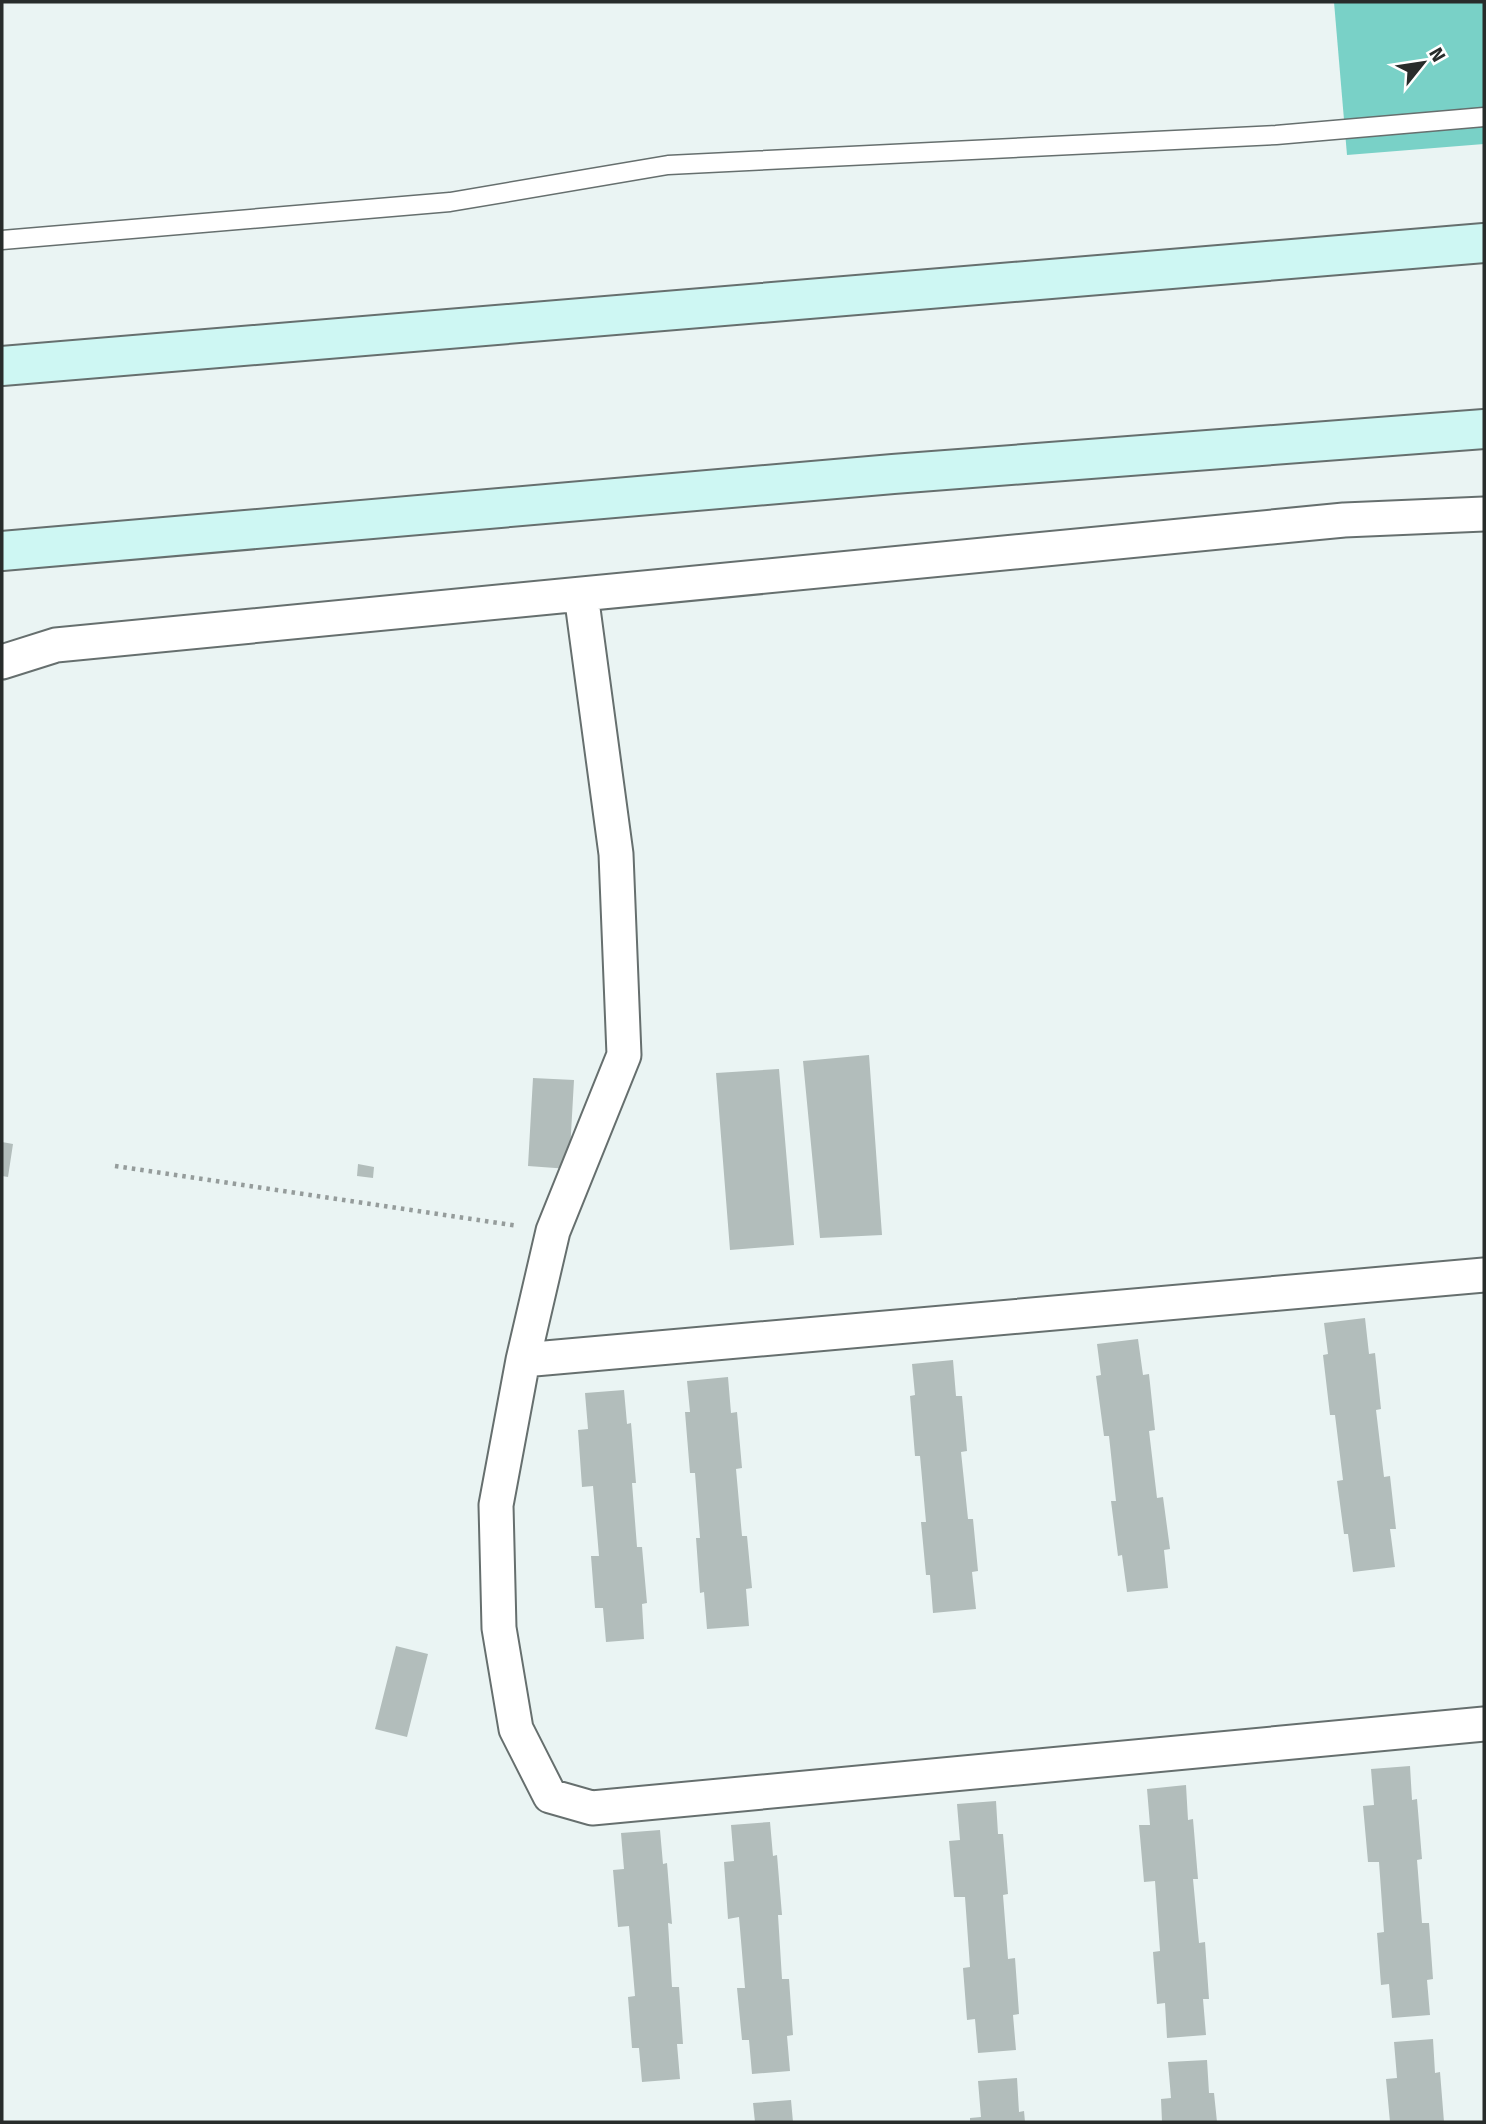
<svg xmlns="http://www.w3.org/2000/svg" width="1486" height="2124" viewBox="0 0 1486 2124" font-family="'Fira Sans',sans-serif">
	<rect width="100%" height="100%" fill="#eaf4f3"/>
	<path fill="#79d1c7" d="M1334,2H1484V144L1347,155Z"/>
	<path fill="#b2bdbb" d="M869,1055L882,1235L820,1238L803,1061Z
		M779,1069L794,1245L730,1250L716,1073Z
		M533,1078L574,1080L569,1169L528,1166Z
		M2,1142L13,1144L8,1177L2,1176Z
		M358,1164L374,1167L373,1178L357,1176Z
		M1365,1318L1369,1354L1375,1353L1381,1409L1376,1410L1384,1477L1390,1476L1396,1529H1390L1395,1567L1353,1572L1348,1534H1344L1337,1481L1343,1480L1335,1415H1330L1323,1355L1328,1354L1324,1323Z
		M1138,1339L1143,1375L1149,1374L1155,1430L1149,1431L1157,1498L1163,1497L1170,1549L1164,1550L1168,1588L1127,1592L1122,1555L1118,1556L1111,1501H1116L1109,1436H1104L1096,1376L1101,1375L1097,1344Z
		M953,1360L956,1396H962L967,1451L961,1452L968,1519H973L978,1571L972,1572L976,1609L933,1613L930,1575H926L921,1522H926L920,1456H915L910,1396L915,1395L912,1364Z
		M728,1377L731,1413L737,1412L742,1468L736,1469L742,1536H747L752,1588L746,1589L749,1626L707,1629L704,1592L700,1593L696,1538H700L695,1473H690L685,1412H690L687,1381Z
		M624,1390L627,1424L631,1423L636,1483H632L637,1547H642L647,1603L642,1604L644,1639L606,1642L603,1608H595L591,1556H599L593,1486L582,1487L578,1430L588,1429L585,1393Z
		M396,1646L428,1654L407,1737L375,1729Z
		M1410,1766L1412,1800L1417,1799L1422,1859L1417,1860L1422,1923H1429L1433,1979L1427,1980L1430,2015L1392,2018L1389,1984L1381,1985L1377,1933L1384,1932L1379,1862H1368L1363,1806L1374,1805L1371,1769Z
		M1186,1785L1188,1820L1193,1819L1198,1879H1193L1199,1943L1205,1942L1209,1999H1203L1206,2035L1167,2038L1165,2003L1157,2004L1153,1952L1160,1951L1155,1881L1144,1882L1139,1825H1150L1147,1789Z
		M996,1801L998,1834H1003L1008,1894L1003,1895L1008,1959L1015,1958L1019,2014L1013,2015L1016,2050L978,2053L975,2019L967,2020L963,1968L970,1967L965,1897H954L949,1841L960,1840L957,1804Z
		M770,1822L773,1856L777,1855L782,1915H778L782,1979H789L793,2035L787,2036L790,2071L752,2074L749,2040H742L737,1988H745L739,1917L728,1919L724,1862L734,1861L731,1825Z
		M660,1830L663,1864L667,1863L672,1924L668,1923L672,1987H679L683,2044H677L680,2079L642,2082L639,2048H632L628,1997L635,1996L629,1926L618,1927L613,1870L624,1869L621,1833Z
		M1433,2039L1435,2073L1440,2072L1444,2122H1390L1386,2079L1397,2078L1394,2042Z
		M1207,2060L1209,2093H1214L1217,2122H1162L1161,2099L1171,2098L1168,2062Z
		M1017,2078L1019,2112L1024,2111L1025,2122H970V2118L981,2117L978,2081Z
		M791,2100L793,2122H755L753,2103Z"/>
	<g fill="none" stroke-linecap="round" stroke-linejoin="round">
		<defs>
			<path id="service" d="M2,240L450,202L668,165L1276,135L1484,117"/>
			<path id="minor" d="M581,594L616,854L624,1055L553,1231L523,1360L496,1505L499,1628L516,1729L550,1796L592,1808L1484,1724
				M2,662L56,645L1344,520L1484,514
				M523,1360L1484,1275"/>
			<path id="secondary" d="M2,366L1484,243
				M2,551L893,474L1484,429"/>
		</defs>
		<use href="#service" stroke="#666f6e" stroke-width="21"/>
		<use href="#minor" stroke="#666f6e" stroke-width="37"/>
		<use href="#secondary" stroke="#666f6e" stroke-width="42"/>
		<path stroke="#959c9b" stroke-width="4.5" stroke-dasharray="3.5 5" stroke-linecap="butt" d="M115,1166L518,1226"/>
		<use href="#service" stroke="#fff" stroke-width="18"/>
		<use href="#minor" stroke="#fff" stroke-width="33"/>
		<use href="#secondary" stroke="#cef7f3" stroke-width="38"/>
	</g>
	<rect width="1486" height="2124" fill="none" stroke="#282c2b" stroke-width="7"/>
	<g transform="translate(1423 63) rotate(60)" stroke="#ffffff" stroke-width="5" paint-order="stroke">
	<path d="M0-5L12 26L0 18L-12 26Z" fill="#282c2b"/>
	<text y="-10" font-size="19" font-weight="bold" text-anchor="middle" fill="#282c2b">N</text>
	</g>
</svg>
